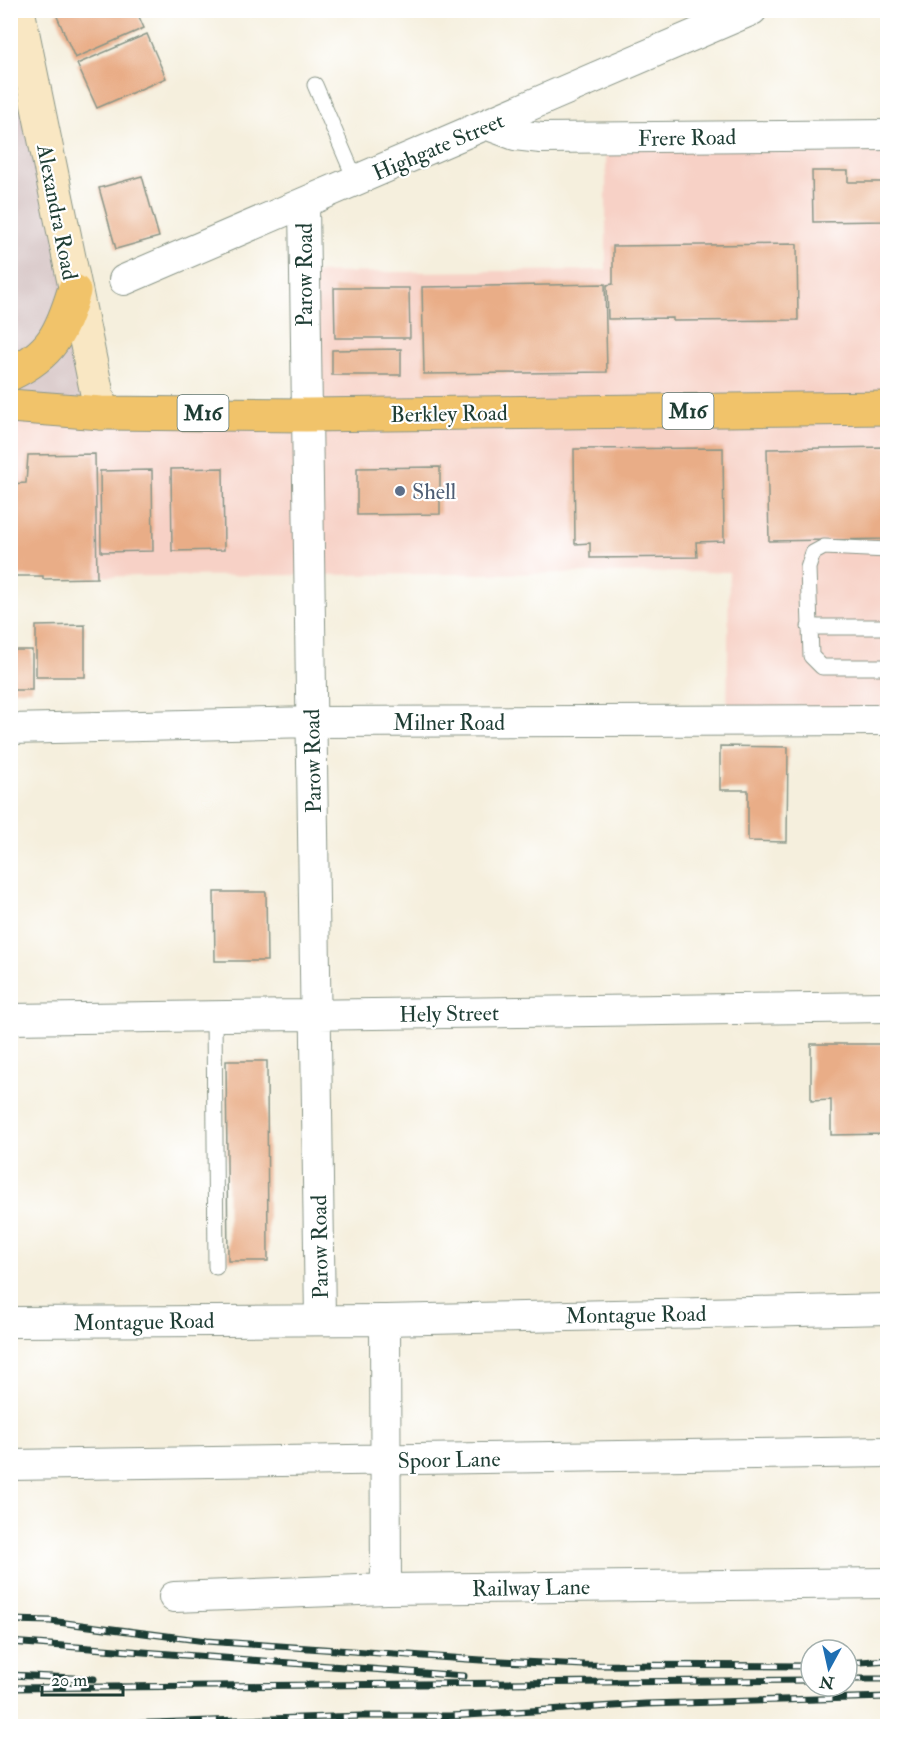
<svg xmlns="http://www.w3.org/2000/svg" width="898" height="1737" viewBox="0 0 898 1737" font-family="'IM FELL Double Pica',serif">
	<rect width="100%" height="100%" fill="#fff"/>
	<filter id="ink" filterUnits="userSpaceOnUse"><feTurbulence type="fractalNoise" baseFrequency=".0167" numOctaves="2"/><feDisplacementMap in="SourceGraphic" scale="12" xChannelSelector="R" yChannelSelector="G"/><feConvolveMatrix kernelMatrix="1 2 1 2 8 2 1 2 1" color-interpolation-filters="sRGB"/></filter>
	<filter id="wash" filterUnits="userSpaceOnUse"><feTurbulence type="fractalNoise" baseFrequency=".008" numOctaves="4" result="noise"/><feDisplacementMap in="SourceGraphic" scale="24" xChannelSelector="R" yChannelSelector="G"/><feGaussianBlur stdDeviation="1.35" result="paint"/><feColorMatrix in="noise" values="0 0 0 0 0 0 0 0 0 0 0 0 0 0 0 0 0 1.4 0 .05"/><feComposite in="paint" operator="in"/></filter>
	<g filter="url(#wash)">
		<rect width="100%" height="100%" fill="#f5efdd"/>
		<path fill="#f7d1c6" d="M887,135V720L727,722L729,572L11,577L10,406L306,415L303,273L606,270V137Z"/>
		<path fill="#d2bfbf" d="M10,11L101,413L11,406Z"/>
		<g id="blocks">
			<path fill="#e9ad87" d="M63,10H136L144,28L75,58L56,14Z
				M147,34L166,78L97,108L77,64Z
				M812,171H848V182H886V221L813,222Z
				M142,176L159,237L116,249L99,188Z
				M797,244L798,320L673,321V318L608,319L607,285L613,284V246Z
				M605,284L607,372L424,374L422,287Z
				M334,288H409L410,338H335Z
				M401,349V375H332V350Z
				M888,447V539L769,541L767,449Z
				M723,448L724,541L696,542L697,557L590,558V543L575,544L574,449Z
				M95,454L97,578L43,579V576H10V484L26,483L28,455Z
				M440,467V514L357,515V468Z
				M223,468L224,550L172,551L171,469Z
				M152,470L153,551L101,552L100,471Z
				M85,625V677H36V626Z
				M10,650H32V690H10Z
				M720,746L788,747L787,842L748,841V790H720Z
				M214,892H266L267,961H215Z
				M811,1044H888V1134L831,1135V1100L811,1101Z
				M226,1061H267L268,1261H228Z"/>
		</g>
	</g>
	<g filter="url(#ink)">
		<use href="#blocks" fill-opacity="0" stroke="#8a9688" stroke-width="1.5"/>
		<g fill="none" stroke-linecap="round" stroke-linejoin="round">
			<defs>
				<path id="lane" d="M315,85L356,181
					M888,550L824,547L813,553L808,568L811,656L822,667H888
					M809,627H888
					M214,1016L216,1267"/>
				<path id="street" d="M488,125L515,135L541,138L888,135
					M304,204L320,1319
					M124,280L752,10
					M10,729L312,722L888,720
					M10,1019L888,1007
					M385,1320L386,1589
					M10,1322L385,1320L888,1309
					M10,1465L888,1452
					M174,1597L386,1589L888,1583"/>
				<path id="secondary" d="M18,10L101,413"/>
				<path id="primary" d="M10,374C52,354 61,333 74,291
					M10,406L101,413L306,415L888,408"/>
			</defs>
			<use href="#lane" stroke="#8a9688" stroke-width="17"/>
			<use href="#street" stroke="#8a9688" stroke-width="32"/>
			<use href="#secondary" stroke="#8a9688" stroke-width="35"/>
			<use href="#primary" stroke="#8a9688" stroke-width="35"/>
			<use href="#lane" stroke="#fff" stroke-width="15"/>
			<use href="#street" stroke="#fff" stroke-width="30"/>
			<use href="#secondary" stroke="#f9e7c3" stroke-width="33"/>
			<use href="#primary" stroke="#f1c36a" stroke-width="33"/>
			<defs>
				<path id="rail" d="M10,1620L50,1621L206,1641L481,1660L584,1665L811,1666
					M10,1642L464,1676
					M847,1663L888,1660
					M10,1675L94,1679
					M847,1679H888
					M10,1688L811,1680
					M63,1726L362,1716H450L646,1704L888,1697
					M854,1726H888"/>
			</defs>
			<use href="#rail" stroke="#1f3d34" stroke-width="7"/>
			<use href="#rail" stroke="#fff" stroke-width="4.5" stroke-dasharray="14" stroke-linecap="butt"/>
		</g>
	</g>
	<circle fill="#5c6f8a" stroke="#fff" stroke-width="2" cx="400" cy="491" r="6"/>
	<g text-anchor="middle" stroke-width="4.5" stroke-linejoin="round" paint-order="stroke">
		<g fill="#fff" stroke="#627771" stroke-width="1.5">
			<rect x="662.5" y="393" width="51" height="36" rx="4.5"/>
			<rect x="177.5" y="395" width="51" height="36" rx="4.5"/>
		</g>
		<g font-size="21" font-weight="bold" fill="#1f3d34">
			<text x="688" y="418">M16</text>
			<text x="203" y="420">M16</text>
		</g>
		<g font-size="22" fill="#1f3d34" stroke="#fff">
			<text transform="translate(687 137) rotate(-1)" y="8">Frere Road</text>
			<text transform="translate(438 146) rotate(-23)" y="8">Highgate Street</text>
			<text transform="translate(58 212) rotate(79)" y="8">Alexandra Road</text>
			<text transform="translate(304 275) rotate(-90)" y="8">Parow Road</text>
			<text transform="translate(449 413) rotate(-1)" y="8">Berkley Road</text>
			<text x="449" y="730">Milner Road</text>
			<text transform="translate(312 761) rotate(-91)" y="8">Parow Road</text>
			<text transform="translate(449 1013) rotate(-1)" y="8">Hely Street</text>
			<text transform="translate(319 1247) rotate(-91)" y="8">Parow Road</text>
			<text transform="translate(636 1314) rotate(-1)" y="8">Montague Road</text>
			<text transform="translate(144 1321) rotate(-1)" y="8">Montague Road</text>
			<text transform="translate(449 1459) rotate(-1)" y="8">Spoor Lane</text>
			<text transform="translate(531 1587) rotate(-1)" y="8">Railway Lane</text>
		</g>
		<g font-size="22" fill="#4e5e75" stroke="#fff" text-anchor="start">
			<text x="412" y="499">Shell</text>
		</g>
	</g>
	<rect width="898" height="1737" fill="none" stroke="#fff" stroke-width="36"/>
	<g transform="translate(829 1668) rotate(188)"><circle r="28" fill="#ffffff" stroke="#a5b1ae" stroke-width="1.5"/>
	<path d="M0-4.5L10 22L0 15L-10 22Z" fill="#1f6fb2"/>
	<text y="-9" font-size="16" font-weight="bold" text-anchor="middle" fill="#1f3d34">N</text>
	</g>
	<path d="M42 1686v9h81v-9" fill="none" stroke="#1f3d34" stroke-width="3"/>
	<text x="51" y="1686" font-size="18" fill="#1f3d34" stroke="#ffffff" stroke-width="4.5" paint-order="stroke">20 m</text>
</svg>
